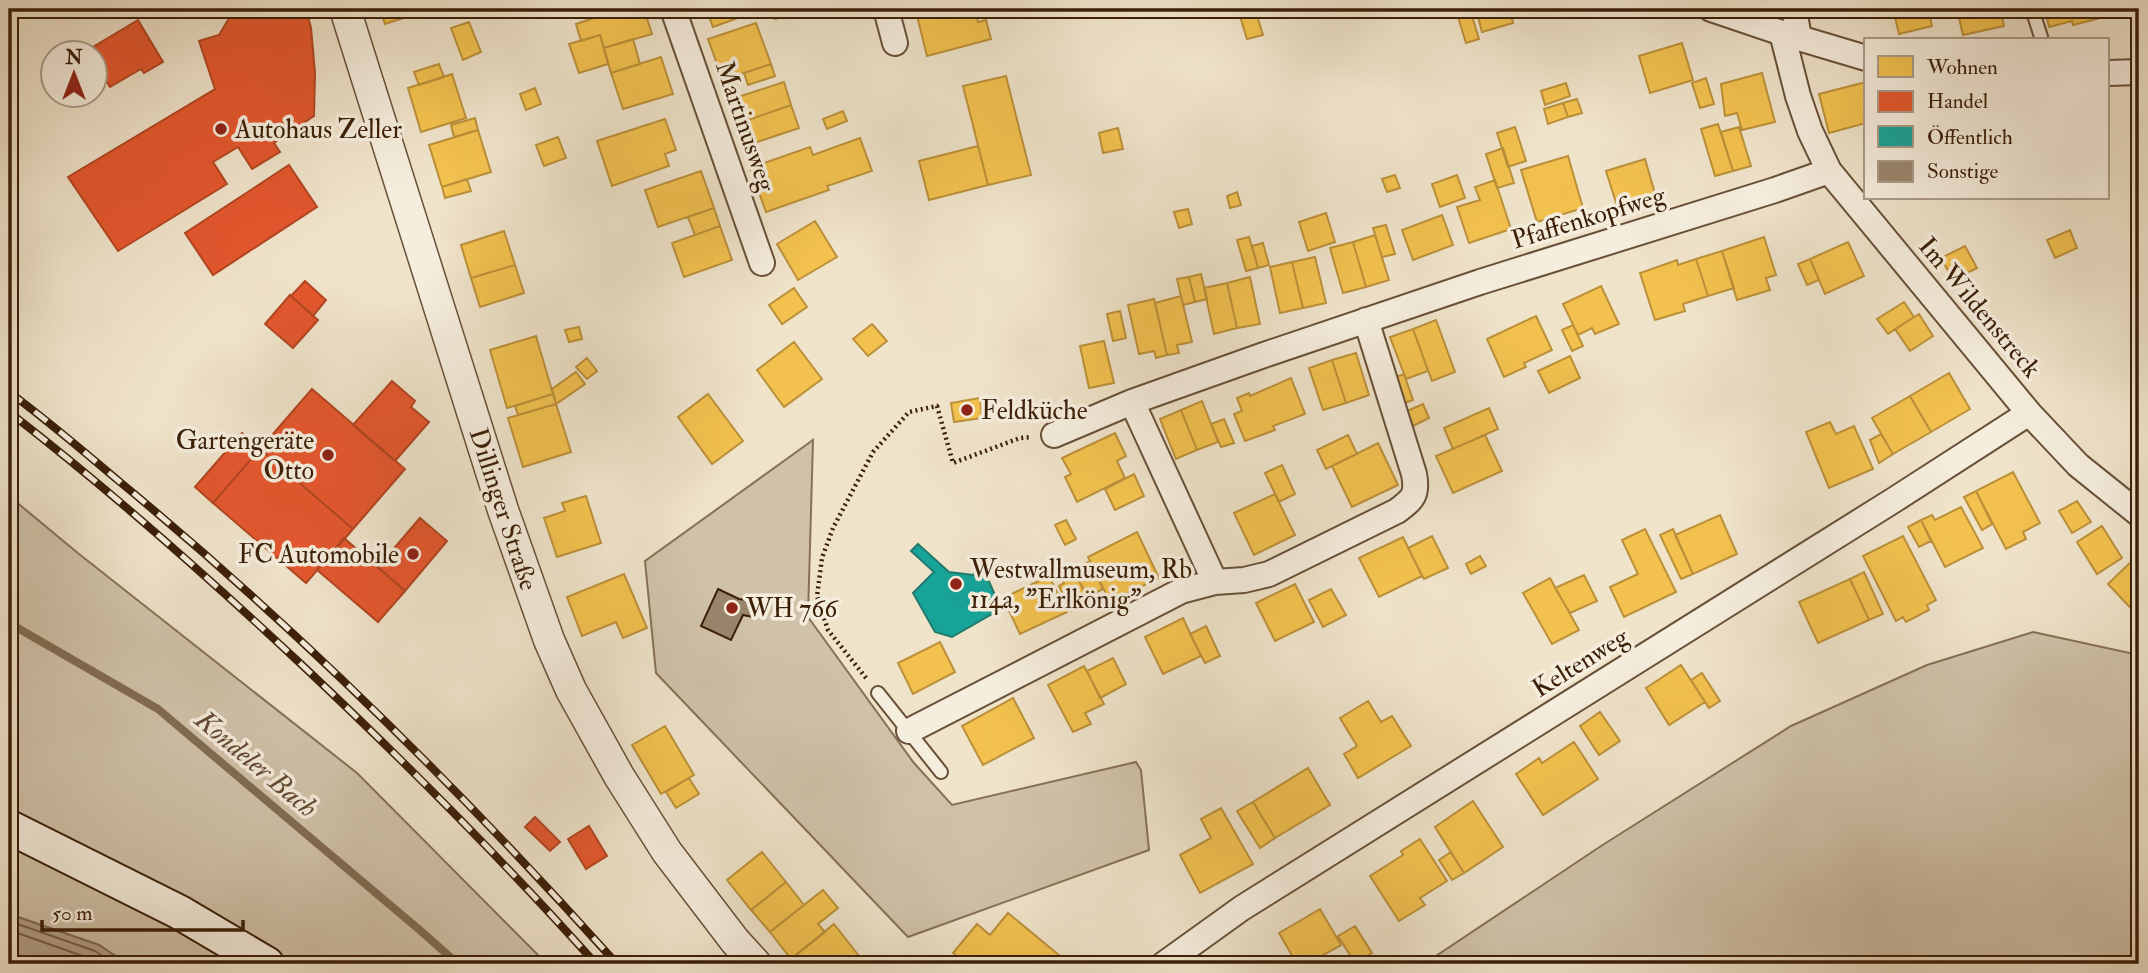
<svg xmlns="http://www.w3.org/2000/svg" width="2148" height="973" viewBox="0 0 2148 973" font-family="'IM FELL Double Pica',serif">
	<rect width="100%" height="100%" fill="#efe3ca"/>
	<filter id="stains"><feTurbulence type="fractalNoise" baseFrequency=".00286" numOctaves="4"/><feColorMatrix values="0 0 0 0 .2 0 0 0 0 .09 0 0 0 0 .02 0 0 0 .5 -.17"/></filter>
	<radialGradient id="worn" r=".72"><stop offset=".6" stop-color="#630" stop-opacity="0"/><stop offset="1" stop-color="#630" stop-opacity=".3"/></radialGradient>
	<path fill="#d0c2a9" stroke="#867058" stroke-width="2" d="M813,440L808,617L914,763L952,805L1136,762L1141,770L1149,850L908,937L656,673L645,561Z
		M9,496L79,554L357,773L547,964H127L99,945L9,914Z
		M2033,632L2139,655V964H1424L1601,846L1791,726L1927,665Z"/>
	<path fill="#b2a088" stroke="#826c54" stroke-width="2" d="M9,914L99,945L127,964H9Z"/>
	<path fill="#f2c14e" stroke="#bb9039" stroke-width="2" d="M380,9H428V10L385,24Z
		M608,9H644L652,34L604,48L600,35L581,41L576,24L594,18L593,14Z
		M694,9H724L697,18Z
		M724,9H734L738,18L713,27L708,14Z
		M772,9H798L799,12L775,19Z
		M946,9H975L978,22L986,20L991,39L927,56L917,16Z
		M1255,9L1263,35L1247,39L1239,13Z
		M1476,9H1510L1513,23L1482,32Z
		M1893,9H1928L1932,26L1899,34Z
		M1957,9H2000L2004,26L1963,35Z
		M2045,9H2098L2100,18L2073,25L2072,21L2049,27Z
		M1471,13L1479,39L1466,43L1458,17Z
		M469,22L481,52L463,60L451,28Z
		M756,23L771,64L723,80L708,39Z
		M600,35L608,64L579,73L569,44Z
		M633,39L640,64L611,73L604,48Z
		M1682,43L1693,80L1650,93L1639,56Z
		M661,57L673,94L623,109L611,73Z
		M439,64L444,77L419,85L414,72Z
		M771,64L775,76L748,85L744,73Z
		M1762,73L1775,122L1742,130L1737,113L1725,116L1721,84Z
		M452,74L466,118L421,132L408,88Z
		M1006,76L1031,175L988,185L963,86Z
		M1706,78L1714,104L1700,108L1692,83Z
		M784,82L791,105L740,123L732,99Z
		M1866,82V123L1829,133L1819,94Z
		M1566,83L1570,96L1545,105L1541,91Z
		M535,88L541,104L526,110L520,94Z
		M1577,99L1582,113L1568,117L1563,103Z
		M1563,103L1568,117L1548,124L1544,109Z
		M791,105L799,128L748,145L740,123Z
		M843,111L847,121L827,129L823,119Z
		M475,118L478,130L454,137L451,125Z
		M665,119L676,150L665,154L669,166L612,186L597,141Z
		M1718,124L1733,171L1715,176L1701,129Z
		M1515,127L1526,161L1508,167L1497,133Z
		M1739,127L1751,166L1733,171L1721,132Z
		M1118,128L1123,149L1103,153L1099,133Z
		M478,130L491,172L442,187L429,145Z
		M558,137L566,158L544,166L536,145Z
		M860,138L872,171L827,186L829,190L766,212L750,168L810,147L813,155Z
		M978,146L988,185L929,200L919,161Z
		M1503,148L1514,183L1497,188L1486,154Z
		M1568,156L1583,208L1537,222L1521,170Z
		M1645,159L1656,197L1618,209L1606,171Z
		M701,171L714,208L658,227L645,190Z
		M1395,175L1400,188L1387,192L1382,179Z
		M1457,175L1465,198L1440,207L1432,184Z
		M467,179L471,191L445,198L442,187Z
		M1495,180L1511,229L1469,243L1457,207L1480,200L1475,187Z
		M1237,192L1241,205L1230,208L1227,196Z
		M714,208L720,226L695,235L688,217Z
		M1188,209L1192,224L1179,228L1174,212Z
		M1326,213L1335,242L1308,251L1299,222Z
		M1442,215L1453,245L1413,260L1402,230Z
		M815,221L837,257L798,280L777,244Z
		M1386,225L1395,254L1382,257L1373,228Z
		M720,226L732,260L684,277L672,243Z
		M2070,230L2077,248L2055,258L2047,240Z
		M504,231L515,265L471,278L461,245Z
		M1375,235L1389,280L1366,287L1353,242Z
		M1249,237L1258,268L1246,271L1237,240Z
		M1764,237L1776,275L1766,278L1770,290L1737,300L1722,251Z
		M1353,242L1366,287L1343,293L1330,248Z
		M1848,242L1864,276L1825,294L1810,259Z
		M1263,243L1269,265L1258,268L1252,246Z
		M1965,246L1977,268L1953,280L1941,258Z
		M1722,251L1734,288L1708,296L1696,259Z
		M1315,257L1326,303L1303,308L1292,262Z
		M1696,259L1708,296L1683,304L1685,311L1655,320L1640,273L1677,260L1678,265Z
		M1810,259L1819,280L1807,285L1798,264Z
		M1292,262L1303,308L1280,313L1270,267Z
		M515,265L524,293L480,307L471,278Z
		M1201,274L1207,299L1195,302L1189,277Z
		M1189,277L1195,302L1183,305L1177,279Z
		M1250,277L1260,324L1237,328L1227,283Z
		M1227,283L1237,328L1214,334L1204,288Z
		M1601,286L1619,324L1595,334L1592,328L1578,335L1563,304Z
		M794,288L807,307L782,324L769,305Z
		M1181,296L1192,342L1177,345L1179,353L1167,355L1155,303Z
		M1154,299L1167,355L1156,358L1154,351L1139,354L1128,305Z
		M1904,302L1914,317L1888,334L1877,319Z
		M1120,311L1126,338L1113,341L1107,314Z
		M1919,314L1933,336L1910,351L1895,329Z
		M1536,316L1552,350L1524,363L1526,367L1504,377L1487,339Z
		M1436,320L1455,372L1432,381L1413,329Z
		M872,324L887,341L868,356L853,339Z
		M1573,325L1583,346L1572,351L1562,330Z
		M579,327L582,339L569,342L565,330Z
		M1413,329L1428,371L1406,379L1390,337Z
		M536,336L553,394L507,408L490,350Z
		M1104,341L1114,383L1089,388L1080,346Z
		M794,342L822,379L784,407L757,370Z
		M1356,353L1369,395L1346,403L1332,360Z
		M1570,356L1580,378L1549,393L1538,371Z
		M587,358L597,371L587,379L576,367Z
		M1332,360L1346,403L1323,410L1309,368Z
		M576,372L585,384L556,404L552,389Z
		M1949,373L1970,409L1931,432L1910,396Z
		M1404,374L1413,400L1402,404L1393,378Z
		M1291,378L1305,414L1273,426L1275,430L1245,441L1234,414L1242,411L1237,398L1249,393L1250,396Z
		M553,394L556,404L518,415L515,406Z
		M708,394L743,441L712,464L678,417Z
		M1910,396L1931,432L1893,454L1872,418Z
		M980,398L982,418L954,422L951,403Z
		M1202,401L1218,442L1197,450L1181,410Z
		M556,404L571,452L523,467L508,418Z
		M1423,404L1429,418L1413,426L1407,411Z
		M1489,408L1498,429L1453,449L1444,428Z
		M1181,410L1197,450L1176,459L1160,419Z
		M1224,419L1234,443L1221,447L1211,424Z
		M1830,422L1836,434L1854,426L1873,469L1829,488L1806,432Z
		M1115,433L1126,456L1117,461L1125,478L1077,502L1065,477L1071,474L1062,458Z
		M1881,434L1893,454L1879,463L1870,440Z
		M1348,435L1357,454L1326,469L1317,450Z
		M1485,435L1502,471L1453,493L1436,456Z
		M1378,443L1398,485L1352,507L1332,466Z
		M1282,465L1295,494L1279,502L1265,473Z
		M2013,472L2040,523L2023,532L2026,539L2006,549L1976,491Z
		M1134,474L1144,496L1115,510L1105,489Z
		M1976,491L1992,524L1982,530L1964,497Z
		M1275,494L1295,535L1254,555L1234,513Z
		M586,496L601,543L557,557L544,518L565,511L562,503Z
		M2077,501L2091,522L2072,533L2059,511Z
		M1961,507L1983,548L1945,567L1921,520L1932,515L1935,520Z
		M1720,515L1737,554L1693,574L1675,535Z
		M1066,520L1076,539L1065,545L1055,525Z
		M1921,520L1931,541L1919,547L1908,527Z
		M2102,526L2122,558L2097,574L2077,542Z
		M1645,529L1676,592L1624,617L1610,587L1638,574L1622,540Z
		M1673,529L1693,574L1681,579L1660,535Z
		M1137,532L1159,578L1110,602L1088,557Z
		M1432,536L1448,568L1424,579L1408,548Z
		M1903,536L1936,600L1927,605L1929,610L1906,622L1903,617L1896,621L1863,556Z
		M1403,537L1422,576L1379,597L1359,558Z
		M2139,554V617L2108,584Z
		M1480,556L1486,566L1471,574L1466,564Z
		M1090,561L1103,589L1087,597L1073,569Z
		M1073,569L1090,602L1071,611L1059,586L1064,583L1060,575Z
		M1864,572L1883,614L1869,620L1850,579Z
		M624,574L647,628L623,638L616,622L582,636L567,597Z
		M1584,575L1597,601L1570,613L1555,588Z
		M1049,576L1067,612L1020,634L1003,598Z
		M1550,578L1579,630L1552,644L1523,593Z
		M1850,579L1869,620L1818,643L1799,602Z
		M1295,584L1314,622L1275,641L1256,603Z
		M1331,589L1346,615L1323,627L1309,600Z
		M1183,618L1201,656L1163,674L1145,637Z
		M1206,626L1220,656L1205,663L1190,634Z
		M940,642L955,672L913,694L898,663Z
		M1113,658L1126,684L1100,698L1087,671Z
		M1681,665L1705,702L1669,725L1646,688Z
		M1084,666L1104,704L1085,713L1091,724L1073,732L1048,685Z
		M1702,673L1720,701L1709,708L1691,680Z
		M1013,698L1034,738L983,765L962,726Z
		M1368,701L1381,722L1392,716L1411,746L1358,778L1344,754L1357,746L1340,718Z
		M1600,712L1620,741L1599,755L1580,726Z
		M665,726L694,775L661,794L632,745Z
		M1574,742L1598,779L1543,815L1516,774L1539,758L1542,763Z
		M1308,768L1330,805L1275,838L1253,802Z
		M689,778L699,794L676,808L666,792Z
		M1473,801L1503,847L1464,873L1435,827Z
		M1253,802L1275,838L1260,848L1237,811Z
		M1221,808L1253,864L1200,893L1180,855L1211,838L1201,819Z
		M1420,839L1447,881L1420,898L1425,905L1399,921L1370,876L1403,855L1401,851Z
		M762,852L786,882L751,910L727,880Z
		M1451,852L1464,873L1452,880L1439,860Z
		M786,882L804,905L770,932L751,910Z
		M823,890L838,908L818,924L825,932L791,959L770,932Z
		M1320,909L1341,945L1307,964H1297L1279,933Z
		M1008,913L1059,955L1051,964H966L953,953L977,924L990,935Z
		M834,924L859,956L849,964H795L791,959Z
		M1355,926L1372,953L1355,963L1338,936Z"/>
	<path fill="#e4572e" stroke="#b14622" stroke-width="2" d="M239,9H306L311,28L315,73L314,116L274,143L280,152L252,169L238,147L213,162L227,184L118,251L68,177L215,89L199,41L219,35L234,10Z
		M138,20L163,62L144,73L141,69L110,87L94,61V52H90L88,50Z
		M289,165L317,207L213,275L185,233Z
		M305,281L326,300L313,316L291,296Z
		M290,295L318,320L293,348L265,324Z
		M392,381L415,401L411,407L429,422L395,461L353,425Z
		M312,389L405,469L353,529L260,449Z
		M242,433L260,449L213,503L195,487Z
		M260,449L353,529L306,583L213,503Z
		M420,518L447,541L405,591L378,567Z
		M344,538L405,591L378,622L317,570Z
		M535,817L560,842L550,851L525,827Z
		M589,826L607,856L586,869L568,839Z"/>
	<path fill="#17a398" stroke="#227b6c" stroke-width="2" d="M918,544L949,572L973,575L981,564L996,597V606L992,614L952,637L935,632L913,593L934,572L911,551Z"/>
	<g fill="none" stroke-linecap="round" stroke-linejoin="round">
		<path stroke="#766048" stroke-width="2" d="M9,921L95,951L115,964
			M9,930L91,959L99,964"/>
		<path stroke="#826c54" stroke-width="8" d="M9,623L158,709L422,932L458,964"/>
	</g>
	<path fill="#99856c" stroke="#3b1f07" stroke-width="2" d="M718,589L739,599L754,601L753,617L743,615L731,640L701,626Z"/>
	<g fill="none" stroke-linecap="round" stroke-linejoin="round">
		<defs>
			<path id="service" d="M2032,9L2042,40
				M878,693L941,772"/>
			<path id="minor" d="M673,9L762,263
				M886,9L895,43
				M1711,9L1782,33L1866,58
				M1794,9L1799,38
				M1782,33L1798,96L1810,131L1829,171L2029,413L2078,465L2139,514
				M2108,73L2139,72
				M1132,402L1215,582
				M1054,435L1132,402L1261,356L1480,282L1775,190L1829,171
				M909,731L1181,591L1215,582L1244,580L1269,574L1397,511C1413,499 1418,495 1414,474L1366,320
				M1164,964L1242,908L1894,500L2029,413"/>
			<path id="tertiary" d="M345,9L503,510L549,640L571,690L619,776L667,852L735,941L756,964"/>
			<path id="secondary" d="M9,827L179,912L267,964"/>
		</defs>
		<use href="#service" stroke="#685038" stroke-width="16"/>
		<use href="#minor" stroke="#685038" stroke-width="28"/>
		<use href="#tertiary" stroke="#685038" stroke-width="33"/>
		<use href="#secondary" stroke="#3b1f07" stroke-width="37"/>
		<path stroke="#3b1f07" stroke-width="4.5" stroke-dasharray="2 3.5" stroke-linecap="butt" d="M866,678L828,630L817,596L822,558L833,528L873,452L909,412L937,406L953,463L1020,438L1031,437"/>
		<use href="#service" stroke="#f5eddd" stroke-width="12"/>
		<use href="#minor" stroke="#f5eddd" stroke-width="24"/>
		<use href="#tertiary" stroke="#f5eddd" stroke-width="30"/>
		<use href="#secondary" stroke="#f5eddd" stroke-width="33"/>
		<defs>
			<path id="rail" d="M9,392C47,420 83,451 120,482C298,629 463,792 617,964
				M9,412C111,491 208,577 302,665C404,761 503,860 596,964"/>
		</defs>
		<use href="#rail" stroke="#3b1f07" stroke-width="8"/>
		<use href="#rail" stroke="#f5eddd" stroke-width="5" stroke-dasharray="16" stroke-linecap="butt"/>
	</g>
	<g fill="#8f2418" stroke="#f5eddd" stroke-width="2.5">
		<circle cx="221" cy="129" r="7"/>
		<circle cx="967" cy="410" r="7"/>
		<circle cx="328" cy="455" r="7"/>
		<circle cx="413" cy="554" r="7"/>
		<circle cx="956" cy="584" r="7"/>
		<circle cx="732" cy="608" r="7"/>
	</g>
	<g text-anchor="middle" stroke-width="7" stroke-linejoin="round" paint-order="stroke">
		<g font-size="26" fill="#3b1f07" stroke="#f5eddd">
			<text transform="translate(746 126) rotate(71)" y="9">Martinusweg</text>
			<text transform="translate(1588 217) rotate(-17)" y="9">Pfaffenkopfweg</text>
			<text transform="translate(1980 307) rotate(50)" y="9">Im Wildenstreck</text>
			<text transform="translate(504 509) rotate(72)" y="9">Dillinger Straße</text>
			<text transform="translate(1580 662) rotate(-32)" y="9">Keltenweg</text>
		</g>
		<g font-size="26" fill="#3b1f07" stroke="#f5eddd" text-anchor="start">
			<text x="235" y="138">Autohaus Zeller</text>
			<text x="981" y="419">Feldküche</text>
			<text x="314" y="449" text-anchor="end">Gartengeräte<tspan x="314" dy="30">Otto</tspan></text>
			<text x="399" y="563" text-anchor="end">FC Automobile</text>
			<text x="970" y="578">Westwallmuseum, Rb<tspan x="970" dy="30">114a, "Erlkönig"</tspan></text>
			<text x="746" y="617">WH 766</text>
		</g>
		<g font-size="28" font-style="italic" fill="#654c34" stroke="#f5eddd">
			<text transform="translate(257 763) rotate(40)" y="10">Kondeler Bach</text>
		</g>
	</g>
	<rect width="2148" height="973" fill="none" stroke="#efe3ca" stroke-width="35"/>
	<rect x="10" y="10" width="2127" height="952" fill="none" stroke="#3b1f07" stroke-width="3.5"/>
	<rect x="18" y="18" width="2113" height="938" fill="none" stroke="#3b1f07" stroke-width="2"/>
	<rect x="1864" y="38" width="245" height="161" fill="#f5eddd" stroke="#ab9b87" stroke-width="2"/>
	<rect x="1878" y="56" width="35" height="21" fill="#f2c14e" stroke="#ab9b87" stroke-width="2"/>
	<text x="1927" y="74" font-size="21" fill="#3b1f07">Wohnen</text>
	<rect x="1878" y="91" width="35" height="21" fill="#e4572e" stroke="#ab9b87" stroke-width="2"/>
	<text x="1927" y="108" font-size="21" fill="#3b1f07">Handel</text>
	<rect x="1878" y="126" width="35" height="21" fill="#17a398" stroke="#ab9b87" stroke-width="2"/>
	<text x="1927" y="144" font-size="21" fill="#3b1f07">Öffentlich</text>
	<rect x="1878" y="161" width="35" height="21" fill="#99856c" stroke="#ab9b87" stroke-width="2"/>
	<text x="1927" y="178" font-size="21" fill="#3b1f07">Sonstige</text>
	<g transform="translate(74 74)"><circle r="33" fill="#f5eddd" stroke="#ab9b87" stroke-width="2"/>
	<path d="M0-5L12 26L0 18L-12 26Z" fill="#8f2418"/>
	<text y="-10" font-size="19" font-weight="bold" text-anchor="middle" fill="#3b1f07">N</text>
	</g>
	<path d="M42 920v10h201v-10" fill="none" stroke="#3b1f07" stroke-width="3.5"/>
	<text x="52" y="920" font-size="21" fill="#3b1f07" stroke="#f5eddd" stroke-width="5" paint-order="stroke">50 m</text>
	<rect width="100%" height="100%" filter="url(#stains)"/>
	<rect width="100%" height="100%" fill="url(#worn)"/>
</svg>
